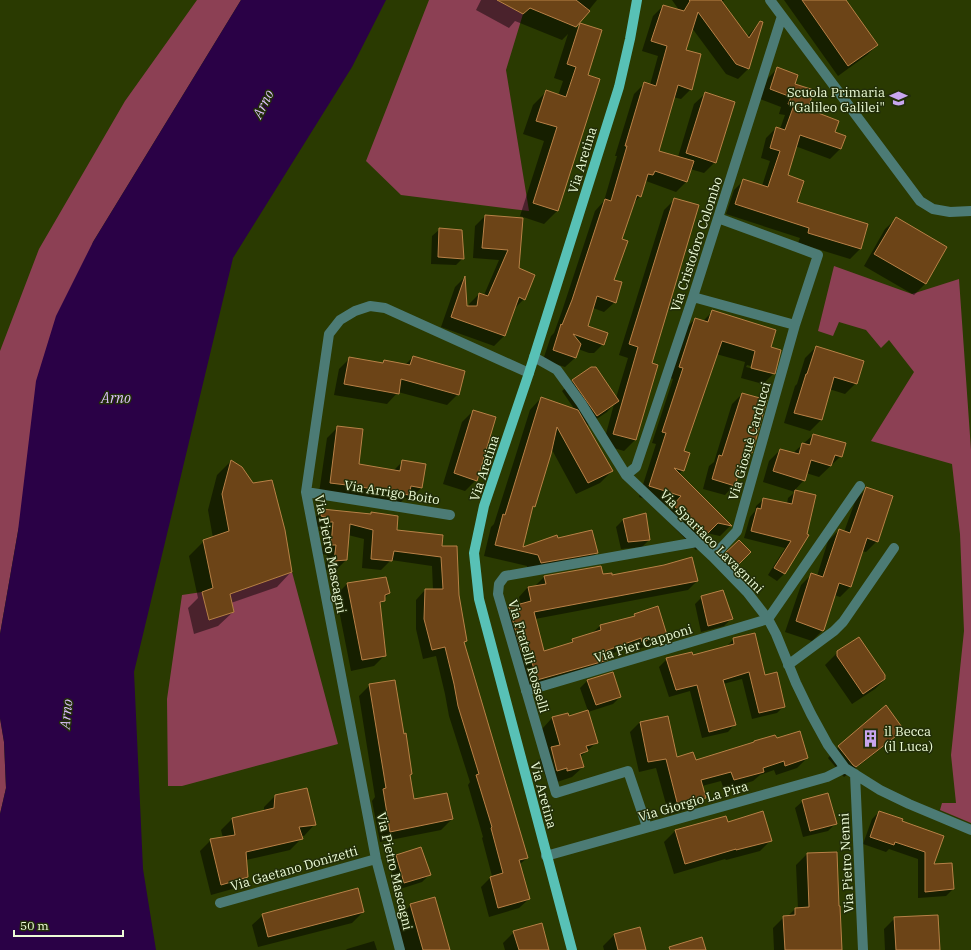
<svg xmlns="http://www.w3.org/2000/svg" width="971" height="950" viewBox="0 0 971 950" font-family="'IBM Plex Serif',serif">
	<rect width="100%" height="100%" fill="#2a3a01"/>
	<path fill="#8c4054" d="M197,0H241L93,242L18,531L0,634V351L39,249L125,101Z
		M429,0H497L523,14L506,70L529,211L401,195L366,161Z
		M834,266L912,294L959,279L971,450V823L940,810L942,803H956L951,755L964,631L960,534L952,464L871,441L914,372L889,340L881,348L866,330L839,322L833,336L818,331Z
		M292,572L338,744L182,786H168L167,699L182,595L202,592L209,620L234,612L230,594Z
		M0,718L4,742L6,788L0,814Z"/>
	<path fill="#2a0146" d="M241,0H386L352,67L233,258L134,672L143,869L156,950H0V814L6,788L4,742L0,718V634L18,531L36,381L56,316L93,242Z"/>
	<path fill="#0007" fill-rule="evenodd" d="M481,0H597L575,27L577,28L580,24L587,76L558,210L544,224L520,216L544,141L523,134L533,105L546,92L558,96L563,81L554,78L568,34L562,40L515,21L509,28L476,10Z
		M672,0H724L722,3L747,37L760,22L762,23L748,69L738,79L726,74L692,28L684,51L691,89L681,99L673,97L658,151L678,157L694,104L705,94L715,162L704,173L690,169L686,182L676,192L646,181L644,183L640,196L634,203L621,240L613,280L615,302L604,312L593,308L587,326L604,343L594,353H589L578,349L576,357L565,367L543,360L551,336L554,333L562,311L595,211L604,201L617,156H615L634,94L645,83L650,85L658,56L642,51L653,16L663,6L679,10Z
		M784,0H845L877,45L867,55L838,76Z
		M778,68L794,85L807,110L833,133L845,137L840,149L830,159L795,146L787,176L796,202L867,225L860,249L850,259L798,243L800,238L726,214L734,190L744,180L762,186L770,161L761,158L766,138L776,128L780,129L785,115L779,114L781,107L760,99L768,78Z
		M675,199L651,364L657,365L635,440L624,451L603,445L614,404L607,412L586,426L612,471L600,483L576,494L551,448L534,506L531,509L522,549L558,539L597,553L585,564L529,574L527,566L484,556L491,527L494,524L530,410L541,398L575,410L562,391L573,381L594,366L616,398L628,358L619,355L664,210Z
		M485,216L522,219L518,269L524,299L514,309L504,336L494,346L441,327L455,287L464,278L466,307H469V304L479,294L484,295L499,260L473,258L475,226Z
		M896,219L946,248L925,284L914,295L864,266L885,229Z
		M440,229L463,258L456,265L431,264L432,236Z
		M713,311L770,347L774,373L763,384L741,378L745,362L716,354L683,452V470L679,474L730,526L720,536L706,533L705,534L707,540L696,550L663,516L672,507L639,497L656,444L652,443L673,379L669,377L684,330L695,319L703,321ZM747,365L768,371V373L746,367Z
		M816,347L856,383L845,394L829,389L821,420L810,431L784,423L795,386L797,384L805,358Z
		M413,357L458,394L447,405L398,392L387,404L334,395L339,369L350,358L381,364L384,361L405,365Z
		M742,394L751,452L741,463L734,485L725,495L703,489L709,466L714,462L732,404Z
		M473,411L476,480L465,491L443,484L462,422Z
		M338,427L357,465L393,471L403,461L421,488L410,499L405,498L398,505L319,493L327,438Z
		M813,435L841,456L819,477L806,473L804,480L794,491L815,496L806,535L807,536L784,574L777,581L768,575L785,548L744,538L750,517L755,511L756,506L764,499L787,504L788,498L795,492L763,482L769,461L780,450L793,453Z
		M231,461L291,572L277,587L231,603L233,612L218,626L194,634L188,608L198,598L189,556L204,541L213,538L208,510L217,475Z
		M867,488L877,541L866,552L862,551L851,586L840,597L834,595L823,630L812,641L785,632L801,585L812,574L817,576L828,541L839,530L844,532L856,499Z
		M322,510L369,515L372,513L396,530L441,547L458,595L466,641L463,643L527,858L519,865L529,899L519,908L489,917L481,887L492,876L482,838L483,837L468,785L470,782L449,716L445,694L436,656L423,659L416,629V600L425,590H433L432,566L391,560L381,570L362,568L364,539L348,535L346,560L337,569L325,570L327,555L322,554L324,531H319V527L312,525L313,520Z
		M645,514L649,540L642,547L621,549L616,527L623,520Z
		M739,541L750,552L728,574L717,563Z
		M602,575L697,581L688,590L535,619L543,652L568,645L573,640L591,634L600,626L632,618L635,615L666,635L657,644L633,650L632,646L606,656L607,660L598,669L528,689L500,617L509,608L521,605L519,597L528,587L535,586L544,577Z
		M386,578L389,593L379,606L385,655L374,666L351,671L336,595L347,584Z
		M702,597L731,619L724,626L701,632L695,604Z
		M859,638L886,678L875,689L852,704L825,665L836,654Z
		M734,639L764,676L784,706L777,713L752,719L742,679L723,684L735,724L728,732L702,738L690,691L669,697L659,667L667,659L692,656L726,647Z
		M588,680L620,697L613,704L588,712L597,742L580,757L583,767L572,777L557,782L556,778L547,781L540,759L548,751L542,729L552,718L568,717L588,711L580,688Z
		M370,685L403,735L411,774L409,776L413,800L452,819L441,830L380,842L372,801L375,797L359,696Z
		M640,722L676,758L695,761L751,744L754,741L776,739L807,758L797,768L776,775L774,770L760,775L753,781L724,790L721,781L702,786L705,798L695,807L669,815L656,768L639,772L630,732Z
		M903,730L892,740L844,777L828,758L839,747Z
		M275,796L314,825L304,836H300L301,839L290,850L246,860L247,877L236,888L211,895L200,851L211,840L223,838L221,830L232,819L264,812V807Z
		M803,801L835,824L828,831L803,837L795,808Z
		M879,812L901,822L943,837L933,865L953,889L946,896L918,898V859L889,849L886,852L863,844L872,819Z
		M725,817L727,823L771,840L760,851L726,860L725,859L674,874L664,842L675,831Z
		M420,848L429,875L422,882L397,890L389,863L396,856Z
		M807,854L841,950H774L773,928L784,917H787L795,909H798L796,865Z
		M411,905L449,950H405L396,920Z
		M363,912L352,923L258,947L252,925L263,915Z
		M895,918L939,950H885L884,929Z
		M639,929L645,950H604L603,946L614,935Z
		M514,932L548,950H505L503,943Z
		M374,941L377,950H346L347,949Z"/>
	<path fill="#6c4417" stroke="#b88147" d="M497,0H576L590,11L576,27L530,8L523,14Z
		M689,0H721L749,38L760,21L763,22L749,69L736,64L698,12L686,50L701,54L692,90L678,85L659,151L694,161L687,182L655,171L653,175L648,174L641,197L637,195L622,239L628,241L614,280L622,282L616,303L597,296L588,326L608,333L604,345L573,334L581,344L576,358L553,350L561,324L562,325L572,300L605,199L611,201L627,146H625L644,82L656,86L667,46L651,41L663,5L684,11L690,1Z
		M802,0H846L878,45L848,66Z
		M580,23L602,30L588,75L600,79L558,211L533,203L557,127L536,121L546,90L566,97L576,67L567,64Z
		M777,67L798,75L795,84L814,90L808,109L839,121L835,132L846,136L841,149L800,135L788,175L804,181L797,202L868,224L861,249L808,233L809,228L735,204L743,179L768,187L780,151L770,148L776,127L785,130L794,105L788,104L791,97L770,89Z
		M705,92L735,102L716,163L686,153Z
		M674,198L699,205L652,363L658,365L636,440L613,434L638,347L629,344Z
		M485,215L523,218L519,268L535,275L525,300L519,297L505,336L451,317L465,276L467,306H477L479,293L488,296L508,250L482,248Z
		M896,217L947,247L926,284L874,254Z
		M439,228L462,230L464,259L438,257Z
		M712,310L776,330L771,347L781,350L775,374L751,368L755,351L722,341L684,451L690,453L684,471L674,468L732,526L718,523L706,535L708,540L675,507V503L681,496L649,486L666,433L662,432L683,368L679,367L695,318L708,322Z
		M816,346L864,361L857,384L834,377L822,420L794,413L806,374H807Z
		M413,356L465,371L459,395L401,379L399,394L344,384L349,357L383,363L384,360L410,365Z
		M591,367H596L619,401L597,416L572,380Z
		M742,393L767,400L752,453L745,450L735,486L712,479L719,455L722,456Z
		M541,397L578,410L613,471L588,483L557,427L551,454L535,507L533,506L523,547L557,535L558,538L592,530L598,553L541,563L538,555L495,545L503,514L505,515Z
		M473,410L496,417L477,481L454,473Z
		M337,426L363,429L359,464L400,471L402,460L426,464L422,488L411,486L409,495L355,486L330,483Z
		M813,434L846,443L842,457L835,455L831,466L811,460L805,481L773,471L780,449L799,454L802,443L810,445Z
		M231,460L242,467L253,483L272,480L285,530L292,572L230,594L234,612L209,620L202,592L213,588L203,540L229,531L222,494Z
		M866,487L893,496L878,542L867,538L851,587L839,583L824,630L823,631L796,621L811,573L823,577L839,529L850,533Z
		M795,490L816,495L807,534L809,535L785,574L774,568L791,541L751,531L757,508L761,509L763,498L792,504Z
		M322,509L371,514V512L398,516L397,530L443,535L442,546H457L459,595L467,641L464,642L528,858L519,860L530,899L498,908L490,877L503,873L491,828L492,827L476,775L479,774L458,706L454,684L445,647L432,650L424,619L425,589H443L441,557L394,551L392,561L371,559L373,530L350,524L347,560L334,561L336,545H331L333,522H328V518L321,516Z
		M646,513L650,540L628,542L623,519Z
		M739,540L751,552L735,568L723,555Z
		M692,557L698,581L534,612L544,651L573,642L572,639L601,630L600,625L635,616L634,614L658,606L667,635L642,642L641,638L605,651L608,660L537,680L528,648L521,650L509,607L531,601L528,587L546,584L544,576L601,566L603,574L612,573V575L664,565Z
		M386,577L390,593L385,595V601L380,602L386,656L362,660L347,583Z
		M723,590L733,619L708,626L701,596Z
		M755,633L765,675L777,672L785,707L759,713L749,672L723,680L736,725L709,732L697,685L676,690L666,658L692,652L693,655L734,644L733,638Z
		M859,637L885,675V679L863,694L837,656V651Z
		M613,672L621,697L596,705L587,680Z
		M395,680L404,734L406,733L412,774L410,775L414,799L447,793L453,819L390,832L383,789L386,788L369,684Z
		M886,705L904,730L856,767L853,765L838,746Z
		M588,710L598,743L586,746L588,751L580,754L584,767L567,771V768L557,771L551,747L560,745L552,717L568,713L569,716Z
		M668,716L677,757L693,752L696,760L754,742V741L775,735L777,738L800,731L808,758L785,766L784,761L763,768L764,772L734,780L731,772L701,780L706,798L678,806L666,759L648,762L640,722Z
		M307,788L316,825L299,827L303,839L246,852L248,877L221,885L210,839L235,835L232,818L274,808L275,795Z
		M828,793L837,824L810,831L802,800Z
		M763,811L772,841L736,850V849L685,864L675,830L726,816L728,822Z
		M879,811L903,819L902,821L944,836L934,864L952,863L954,889L925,892V852L895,842L894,845L870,837Z
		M421,847L431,875L404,883L396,855Z
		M837,852L839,906H840L842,950H785L783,916L795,915V908L809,907L807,853Z
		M358,888L364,912L268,937L262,914Z
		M435,897L450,950H423L410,904Z
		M938,915L940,950H896L894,917Z
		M542,923L549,950H519L513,931Z
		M640,927L646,950H618L614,934Z
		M702,937L706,950H670L669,947Z"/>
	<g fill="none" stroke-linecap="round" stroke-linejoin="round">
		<path stroke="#4c7b75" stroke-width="10" d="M770,0L920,201L933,209L950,212L971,211
			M693,297L795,325L818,255L718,218
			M534,357L557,370L581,403L626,475L713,557L747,592L768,619L776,634L796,683L811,714L828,745L845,768L880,790L909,804L971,830
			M626,475L636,467L693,297L782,16
			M306,492L450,515
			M713,557L737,531L795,325
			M788,665L834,631L843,622L894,548
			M526,691L768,619L860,486
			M855,774L863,950
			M647,827L628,771L556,793L498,594L499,584L505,576L697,542
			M546,856L827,777L845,768
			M220,903L376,859
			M400,950L376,859L306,492L329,334L340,320L355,311L370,306L385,308L529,373"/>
		<path stroke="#58c1b6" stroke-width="10" d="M572,950L479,599L474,553L484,506L529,373L619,87L630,39L637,0"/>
	</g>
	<defs>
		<symbol id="school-bare" viewBox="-9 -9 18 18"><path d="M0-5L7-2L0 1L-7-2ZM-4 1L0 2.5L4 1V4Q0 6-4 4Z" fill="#c8a6ef" stroke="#222e09" stroke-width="2.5" paint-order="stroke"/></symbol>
		<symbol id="building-bare" viewBox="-9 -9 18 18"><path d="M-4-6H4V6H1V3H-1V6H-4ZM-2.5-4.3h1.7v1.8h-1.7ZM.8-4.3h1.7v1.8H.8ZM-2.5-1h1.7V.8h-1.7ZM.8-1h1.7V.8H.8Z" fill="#c8a6ef" stroke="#222e09" stroke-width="2.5" paint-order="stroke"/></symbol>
	</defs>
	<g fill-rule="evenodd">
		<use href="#school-bare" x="886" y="86" width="25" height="25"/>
		<use href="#building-bare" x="858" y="726" width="25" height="25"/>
	</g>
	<g text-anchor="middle" stroke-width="3" stroke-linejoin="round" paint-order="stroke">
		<g font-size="13" fill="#edfcd7" stroke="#222e09" text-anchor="end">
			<text x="885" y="97">Scuola Primaria<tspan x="885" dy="15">"Galileo Galilei"</tspan></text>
			<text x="884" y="736" text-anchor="start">il Becca<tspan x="884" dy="15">(il Luca)</tspan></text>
		</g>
		<g font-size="13" fill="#edfcd7" stroke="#222e09">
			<text transform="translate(582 160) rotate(-73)" y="5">Via Aretina</text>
			<text transform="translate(696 244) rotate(-72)" y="5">Via Cristoforo Colombo</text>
			<text transform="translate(749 441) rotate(-74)" y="5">Via Giosuè Carducci</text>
			<text transform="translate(484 468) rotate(-72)" y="5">Via Aretina</text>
			<text transform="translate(392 492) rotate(9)" y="5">Via Arrigo Boito</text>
			<text transform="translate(712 541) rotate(45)" y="5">Via Spartaco Lavagnini</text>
			<text transform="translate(331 554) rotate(79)" y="5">Via Pietro Mascagni</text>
			<text transform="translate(643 643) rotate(-17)" y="5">Via Pier Capponi</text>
			<text transform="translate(529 656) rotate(74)" y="5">Via Fratelli Rosselli</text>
			<text transform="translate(544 795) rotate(75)" y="5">Via Aretina</text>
			<text transform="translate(693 801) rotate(-16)" y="5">Via Giorgio La Pira</text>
			<text transform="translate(846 863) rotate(-93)" y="5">Via Pietro Nenni</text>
			<text transform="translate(294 868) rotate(-16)" y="5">Via Gaetano Donizetti</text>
			<text transform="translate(395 871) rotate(77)" y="5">Via Pietro Mascagni</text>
		</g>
		<g font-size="14" font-style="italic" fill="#ddc1fe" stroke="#222e09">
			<text transform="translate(263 104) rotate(-63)" y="5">Arno</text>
			<text x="116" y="403">Arno</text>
			<text transform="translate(66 714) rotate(-84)" y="5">Arno</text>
		</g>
	</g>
	<path d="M14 930v6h109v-6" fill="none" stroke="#edfcd7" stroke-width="2"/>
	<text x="20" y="930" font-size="12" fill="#edfcd7" stroke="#222e09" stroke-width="3" paint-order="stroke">50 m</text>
</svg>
